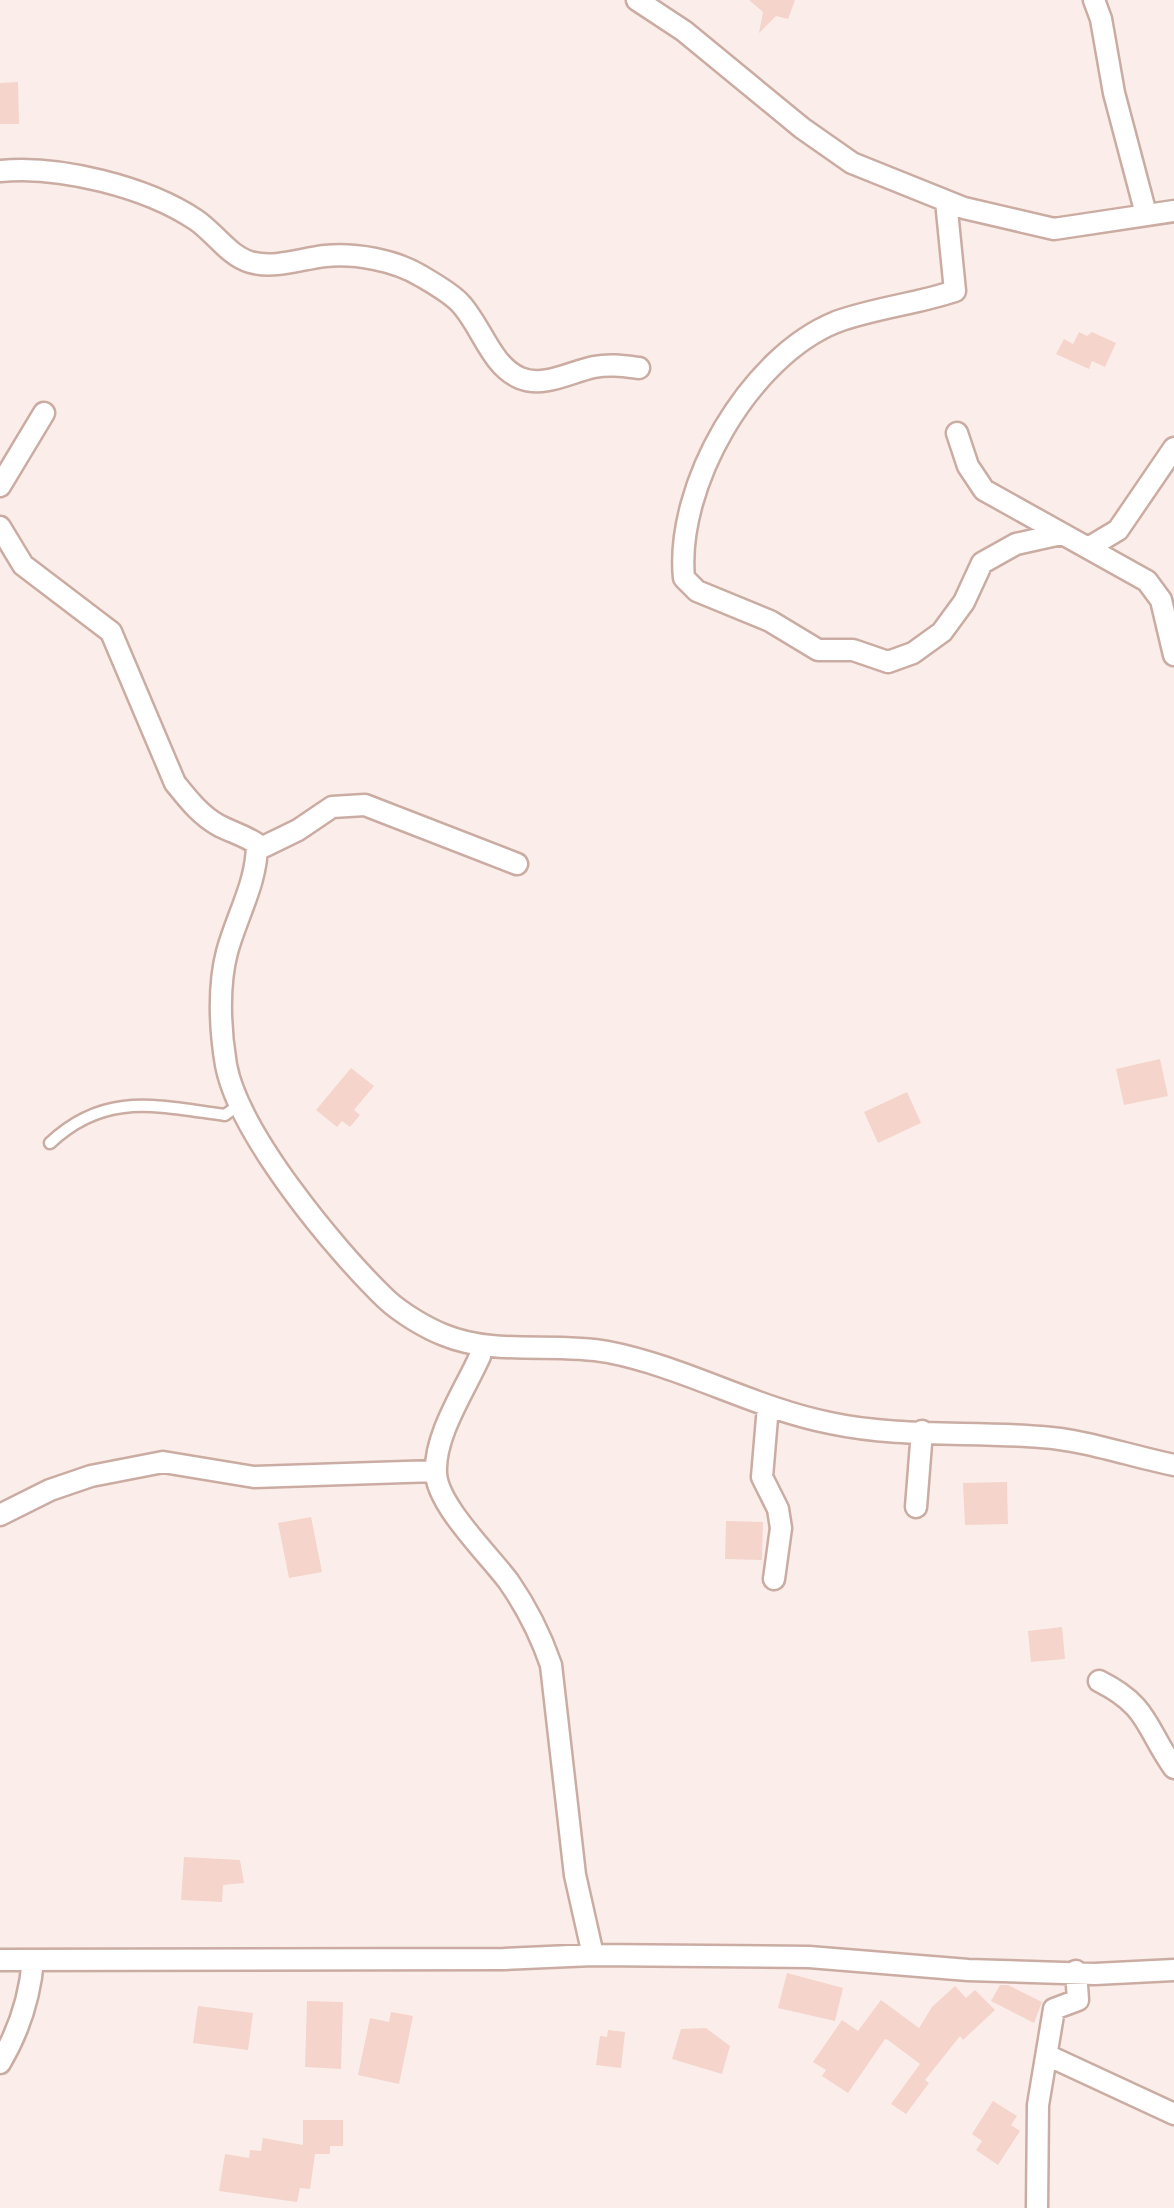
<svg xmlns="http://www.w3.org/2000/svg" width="1174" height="2208" viewBox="0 0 1174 2208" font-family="Arial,sans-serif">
	<rect width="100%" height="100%" fill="#fbeeea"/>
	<path fill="#f4d4cb" d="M749,0H795L788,19L776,16L759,33L763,12Z
		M18,82L19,124H0V83Z
		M1079,332L1087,336L1092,332L1116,343L1105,367L1092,361L1089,369L1056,354L1064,339L1073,344Z
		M1160,1059L1168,1096L1124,1105L1116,1069Z
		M351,1068L374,1086L354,1110L360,1115L350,1127L342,1121L337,1127L316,1110Z
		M907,1092L921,1123L878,1143L864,1112Z
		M1007,1482L1008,1524L965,1525L963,1483Z
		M311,1517L322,1572L289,1578L278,1523Z
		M726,1521L763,1522L762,1560L725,1559Z
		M1062,1627L1065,1659L1031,1662L1028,1631Z
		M184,1857L240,1860L244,1883L223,1885L222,1902L181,1900Z
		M787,1973L843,1988L835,2021L778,2008Z
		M1000,1985H1008L1042,2002L1034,2023L991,2001Z
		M955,1986L966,1998L975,1990L995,2010L963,2040L960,2036L925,2080L929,2083L906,2114L891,2104L920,2064L888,2040L885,2039L848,2093L822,2076L826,2070L813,2062L842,2020L858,2031L881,2000L919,2028L932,2007Z
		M307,2001L343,2002L341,2069L305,2067Z
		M198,2006L253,2013L248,2050L193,2043Z
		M391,2012L413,2016L399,2084L358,2075L370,2018L389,2022Z
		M706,2028L730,2046L722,2074L672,2059L681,2029Z
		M608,2030L625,2032L621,2068L596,2065L600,2036L607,2037Z
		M993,2101L1017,2116L1011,2125L1020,2131L998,2165L976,2150L982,2141L972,2134Z
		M303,2120H343V2146H330V2154H315L310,2189L300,2188L297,2202L219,2191L225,2154L249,2158L250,2150L261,2151L263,2138L303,2145Z"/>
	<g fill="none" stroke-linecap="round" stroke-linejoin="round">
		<defs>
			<path id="lane" d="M50,1143C105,1091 157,1106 225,1115L240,1104"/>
			<path id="street" d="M637,0L684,31L802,128L852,163L964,208L1054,229L1174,211
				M1094,0L1101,19L1114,93L1146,214
				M0,171C59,165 147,187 196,220C214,232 229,256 250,262C275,269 300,259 325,256C355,253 395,260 421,276C433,283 449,292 459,302C481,324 490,365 520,378C544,388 570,372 594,367C610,364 623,366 639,368
				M946,201L955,291C916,304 874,308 836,322C749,357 675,486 684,578L697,591L770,621L818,650H853L888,662L913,653L942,632L964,602L982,563L1016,544L1061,534
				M957,433L968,466L984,490L1147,581L1161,600L1174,655
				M0,486L44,413
				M0,527L23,565L111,632L175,783C188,799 200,815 218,825C231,832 244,835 257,844C257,883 237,915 227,952C218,986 220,1030 226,1065C239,1134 335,1250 386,1299C401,1313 426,1328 444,1335C495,1356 554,1342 608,1352C685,1367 754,1408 830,1423C899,1438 972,1431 1041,1437C1086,1440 1130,1456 1174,1465
				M1088,548L1118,530L1174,448
				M257,850L298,830L332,807L365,805L517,864
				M481,1346L480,1356C465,1390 434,1435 436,1473C437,1505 489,1555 509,1582C527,1608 541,1636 551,1665L575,1875L593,1955
				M768,1406L762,1477L778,1509L781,1528L774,1579
				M916,1507L922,1431
				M0,1515L50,1490L91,1476L163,1462L254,1477L435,1471
				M1099,1681C1149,1706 1145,1727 1174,1768
				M0,1960L504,1959L593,1955L809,1957L968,1970L1095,1974L1174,1970
				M1049,2056L1174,2114
				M0,2063C19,2031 30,1997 33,1960
				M1037,2208L1038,2105L1054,2009L1078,2000L1076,1971"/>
		</defs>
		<use href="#lane" stroke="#caaca3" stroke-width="15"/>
		<use href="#street" stroke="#caaca3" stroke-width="25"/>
		<use href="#lane" stroke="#fff" stroke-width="10"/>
		<use href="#street" stroke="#fff" stroke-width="20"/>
	</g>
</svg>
